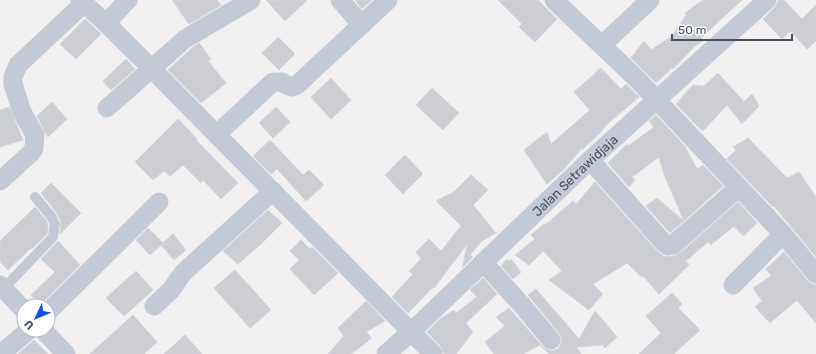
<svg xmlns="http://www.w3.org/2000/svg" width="816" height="354" viewBox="0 0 816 354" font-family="Rubik,sans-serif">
	<rect width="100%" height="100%" fill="#f2f0f0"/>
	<path fill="#ccced4" stroke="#d4d5db" d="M172,0H217L221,5L189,24Z
		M266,0H307L285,21Z
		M355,0H372L362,9Z
		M498,0H538L557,19L535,42L519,27L522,24Z
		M703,0H742L701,38L704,40L695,46L673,69L672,68L656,83L631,58L644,41L651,50L672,36L686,15L685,13Z
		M779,0H784L802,19L816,5V41L807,49L790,31L782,39L763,19L774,8Z
		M85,19L101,34L76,59L60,44Z
		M278,37L295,54L279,70L262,53Z
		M199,43L211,59L208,61L226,83L201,103L168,70L192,48Z
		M126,59L135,69L111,90L103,81Z
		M601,68L621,89L626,84L639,97L606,125L600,133L583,149L582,148L563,170L547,184L524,150L547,132L551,144L590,110L574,92Z
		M718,73L744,102L752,94L759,106L742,124L727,105L703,131L698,127L676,104L693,85L704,86Z
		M331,78L351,100L331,119L311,97Z
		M432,88L459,113L443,130L416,105Z
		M52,102L67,119L48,137L46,134L37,116Z
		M9,107L23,140L0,147V110Z
		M276,107L290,122L273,138L259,123Z
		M656,115L684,145L697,169L703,165L723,186L684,221L664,174L659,157L632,177L635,180L629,187L608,163L627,144L628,146L654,127L649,121Z
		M178,119L197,139L196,140L238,183L221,199L203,180L201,183L183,165L170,176L164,171L153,180L135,162Z
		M748,138L787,178L799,172L816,197V257L774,206L773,207L727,159L736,150L733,147Z
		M270,140L303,175L309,170L324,185L306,201L277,169L271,174L253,156Z
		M405,155L423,174L403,194L385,175Z
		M471,175L488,190L473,205L496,233L482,241L470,255L473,257L462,268L468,243L434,288L433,287L408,313L392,297L413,274L409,271L421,259L416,252L429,239L441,251L461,226L436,201L454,192Z
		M595,182L656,250L665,257L675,256L680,253L738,202L757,223L743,236L734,226L711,245L708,242L686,261L689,265L659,294L643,276L642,277L627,263L593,284L603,294L589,310L549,280L562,271L543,251L529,265L515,255L535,239L531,235L544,224L545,225L573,201L576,204Z
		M51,183L81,213L60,234L61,221L56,212L41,193Z
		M657,198L684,221L670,233L646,206Z
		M35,207L46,220L48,225L47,234L32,249L31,248L8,270L0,262V241Z
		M268,210L282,223L261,244L238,264L223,251Z
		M148,228L163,243L173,234L186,250L174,260L161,245L150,255L136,240Z
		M301,240L310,249L312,247L338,273L314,295L290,269L299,260L290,251Z
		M58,241L80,265L40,305L31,295L55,272L41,259Z
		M784,252L808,281L812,284L816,285V323L797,300L770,323L755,307L762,301L753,288L771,276L766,269Z
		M507,259L509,261L511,259L521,272L513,279L501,266Z
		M235,270L271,310L250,328L214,288Z
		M136,271L153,290L124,316L106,298Z
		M483,278L497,294L466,323L473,332L456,354H444L441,347L427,332L440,319L454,310L456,313L477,297L470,290Z
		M536,289L579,339L595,311L617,337L605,348L603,345L576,347L581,354H549L540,345L523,354H494L485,342L505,326L496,317L509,308L543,347L548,350L552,351L558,349L561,344L562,339L559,333L528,295Z
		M672,293L682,304L678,308L700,330L674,354H639L661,333L646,316Z
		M366,301L385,321L366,332L372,338L351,354H328L344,336L338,328Z
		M133,315L157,342L144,354H90Z
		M185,335L202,354H164Z
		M34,340L48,354H18Z"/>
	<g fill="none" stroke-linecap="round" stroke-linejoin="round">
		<path stroke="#c3c9d5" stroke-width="10" d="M3,289L53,237L55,224L51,216L35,197"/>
		<g stroke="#c3c9d5" stroke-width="19">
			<path d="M80,0L106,23L151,68L433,354"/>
			<path d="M340,0L362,25"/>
			<path d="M554,0L637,79L783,234L733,285"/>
			<path d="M106,23L128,0"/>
			<path d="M602,45L650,0"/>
			<path d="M107,108L185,39L251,0"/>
			<path d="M217,134L273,82H281L292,87L297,85L388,0"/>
			<path d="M590,160L664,243L668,246L673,245L739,187"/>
			<path d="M0,181L31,153L34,148L35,135L22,112L13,84V77L18,65L83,4"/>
			<path d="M783,234L816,274"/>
			<path d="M483,262L521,304L551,340"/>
			<path d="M0,285L24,310"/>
			<path d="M154,306L171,290L183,273L273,191"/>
			<path d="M48,312L159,202"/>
			<path d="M43,330L66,354"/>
			<path d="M1,354L29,330"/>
			<path id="s1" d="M386,354L411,332L590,160L767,0"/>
		</g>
	</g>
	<g text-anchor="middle" stroke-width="3" stroke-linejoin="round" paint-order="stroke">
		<g font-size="13" fill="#474f5e" stroke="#fff">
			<text dy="5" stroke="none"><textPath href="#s1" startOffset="260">Jalan Setrawidjaja</textPath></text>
		</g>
	</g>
	<g transform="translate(36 318) rotate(226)"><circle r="19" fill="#ffffff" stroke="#b5b9bf"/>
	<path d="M0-3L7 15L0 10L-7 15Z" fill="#164ee6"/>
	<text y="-6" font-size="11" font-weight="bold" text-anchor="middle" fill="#474f5e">U</text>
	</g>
	<path d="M672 34v6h120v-6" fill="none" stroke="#474f5e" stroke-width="2"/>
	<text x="678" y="34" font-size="12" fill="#474f5e" stroke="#ffffff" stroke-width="3" paint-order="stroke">50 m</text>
</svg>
